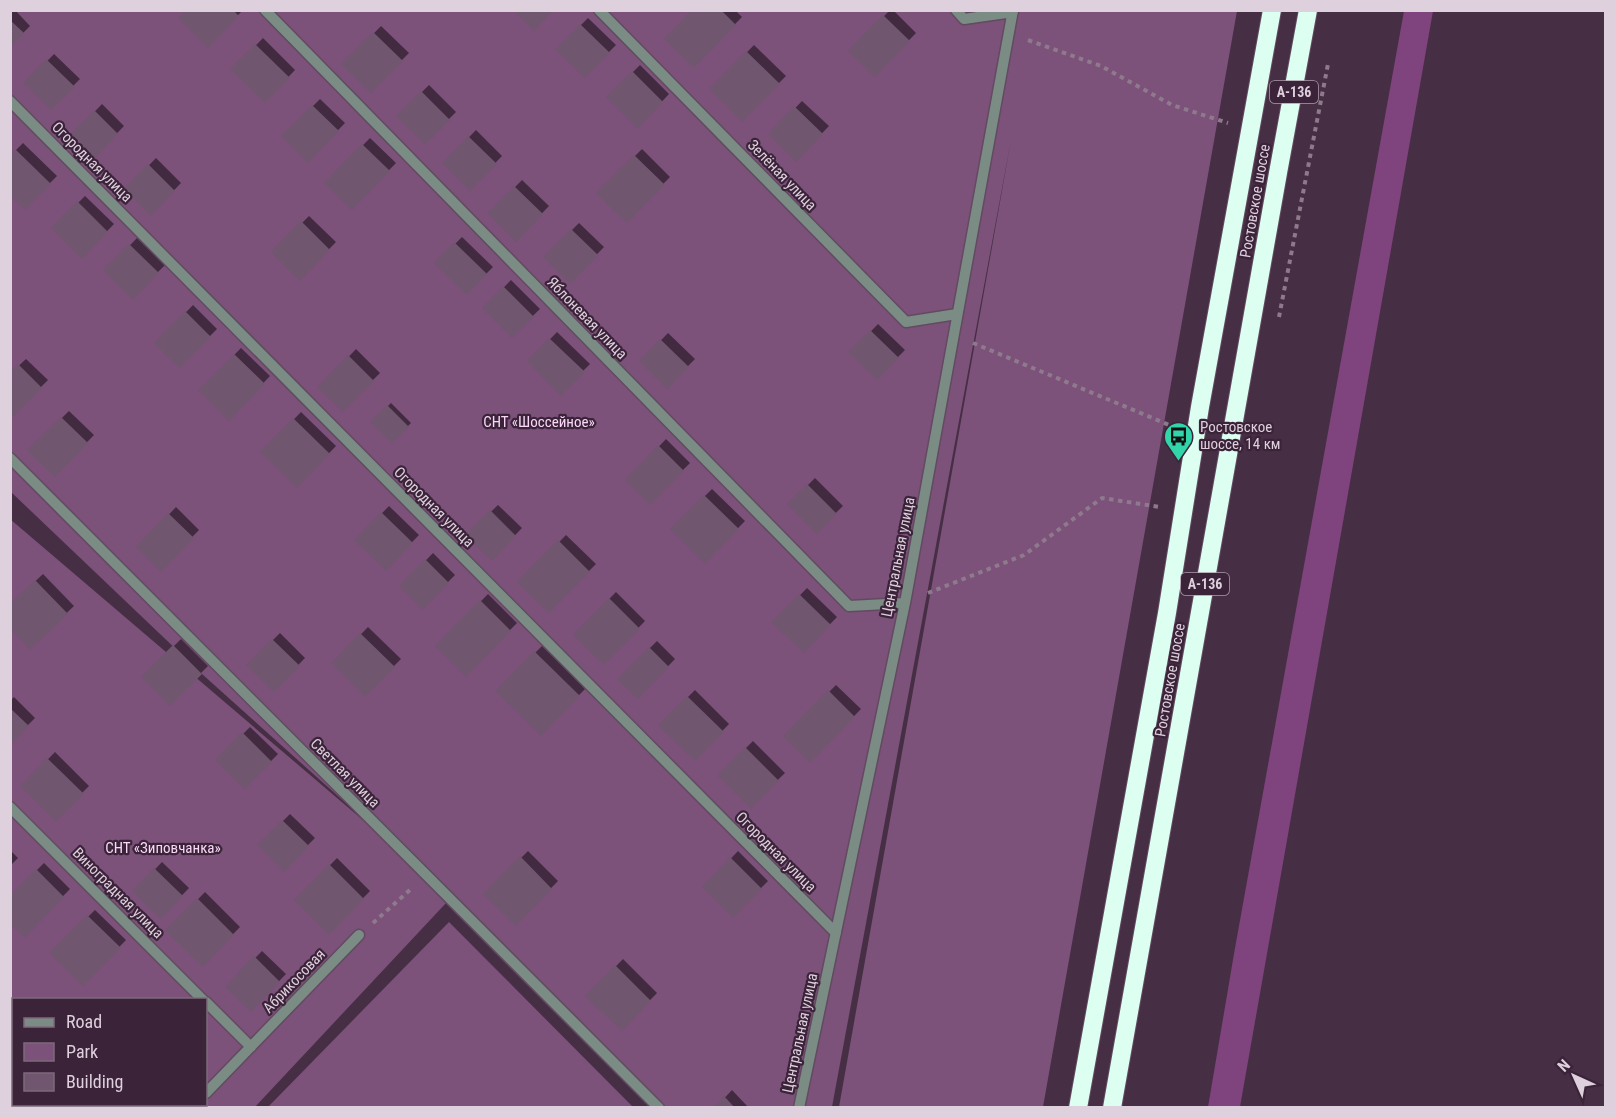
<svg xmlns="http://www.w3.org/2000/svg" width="1616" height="1118" viewBox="0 0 1616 1118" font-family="'Roboto Condensed',sans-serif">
	<rect width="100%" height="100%" fill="#462e44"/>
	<path fill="#7c517a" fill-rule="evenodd" d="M11,11H1237L1043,1107H839L1011,140L832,1107H657L447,902L255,1107H11L10,519L398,850L202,674L11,492ZM14,1000H206V1104H14Z
		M449,922L633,1107H268Z"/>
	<path fill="#7f437d" d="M1404,11H1433L1240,1107H1208L1235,948Z"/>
	<path fill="#0007" d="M10,10H15L30,26L10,46Z
		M188,10H243L208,46Z
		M694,10H735L742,17L694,66Z
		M890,10H893L916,33L875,75L850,51Z
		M588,18L616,45L585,76L557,49Z
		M381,26L409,53L371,91L344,64Z
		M263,38L295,70L265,101L233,69Z
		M754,45L786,76L742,120L711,89Z
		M54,54L80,79L51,108L26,83Z
		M640,65L669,94L638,127L608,97Z
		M429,85L456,112L425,143L398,116Z
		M320,99L345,123L308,161L283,136Z
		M802,101L829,126L796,160L770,134Z
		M102,104L124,126L95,156L73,134Z
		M476,130L502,156L470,189L444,163Z
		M370,138L396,163L352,208L326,183Z
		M23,143L57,176L25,208L10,156Z
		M642,149L670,177L627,221L598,193Z
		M156,158L181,183L151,214L126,189Z
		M522,180L549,206L516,240L489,213Z
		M85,196L114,224L82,257L53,228Z
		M309,216L336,242L300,279L273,252Z
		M579,223L604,247L570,282L545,257Z
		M462,237L493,267L467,293L436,263Z
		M137,238L165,265L133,297L106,270Z
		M511,280L540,309L512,336L484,308Z
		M193,305L217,329L180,366L156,343Z
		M878,324L905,350L877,378L851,352Z
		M557,332L590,364L561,393L529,361Z
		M668,333L695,359L667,387L641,361Z
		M241,348L270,376L229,419L200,390Z
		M356,349L380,373L343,410L320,387Z
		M26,359L48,380L10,418V374Z
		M391,403L411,423L392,442L372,422Z
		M69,411L94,435L55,475L29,450Z
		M301,412L336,446L297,486L262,452Z
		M666,439L690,463L650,503L627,480Z
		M815,478L843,506L817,531L789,504Z
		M712,489L745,521L705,562L672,529Z
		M498,505L522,528L492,559L467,535Z
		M389,506L419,535L386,569L356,540Z
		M176,507L199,530L161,569L138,547Z
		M566,535L596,564L549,611L520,582Z
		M433,553L455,575L423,607L401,586Z
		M43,574L74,606L30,648L10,605Z
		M807,588L837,617L804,651L774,622Z
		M616,592L645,621L604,663L575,634Z
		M488,594L517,623L466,674L437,646Z
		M368,627L401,659L365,695L333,663Z
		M280,633L305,658L274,690L248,665Z
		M181,639L208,666L170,704L143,677Z
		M657,641L675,659L638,697L619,679Z
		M542,646L586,688L541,734L497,691Z
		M836,685L861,709L810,761L785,736Z
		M695,690L729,724L695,759L660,725Z
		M14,697L35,718L10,743V701Z
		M250,727L278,754L245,787L217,760Z
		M753,741L785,773L751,806L719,775Z
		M55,752L89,786L56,819L22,786Z
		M290,814L315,838L284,869L259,845Z
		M10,850L18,858L10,866Z
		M528,851L558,881L516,924L485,894Z
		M738,851L768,881L733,916L704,887Z
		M337,858L370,891L329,933L296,900Z
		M162,862L189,888L161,917L134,891Z
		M44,863L70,889L25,935L10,897Z
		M205,892L240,927L203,965L168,930Z
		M95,910L126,940L83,984L51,953Z
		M262,951L286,974L251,1010L227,987Z
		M623,959L657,993L622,1029L587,996Z
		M732,1090L749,1108H715Z
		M97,1104H110L113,1108H94Z"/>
	<path fill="#70576f" d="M186,10H233L239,16L208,48L178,18Z
		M513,10H554L534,31Z
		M692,10H721L736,25L694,68L664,39Z
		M883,15L910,41L875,77L848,51Z
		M10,20L24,33L10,48Z
		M580,24L610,53L585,78L555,49Z
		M373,32L403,61L371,93L341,64Z
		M255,44L290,78L265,103L230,69Z
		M746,51L780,84L742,122L709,89Z
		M46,59L75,87L51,110L23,83Z
		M632,71L663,102L638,129L606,97Z
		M421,91L450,120L425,145L396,116Z
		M312,105L339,131L308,163L281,136Z
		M794,106L823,134L796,162L768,134Z
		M94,110L118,134L95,158L71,134Z
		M468,136L497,164L470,191L442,163Z
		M362,144L390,171L352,210L324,183Z
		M15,149L51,184L25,210L10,196V154Z
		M634,155L665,185L627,223L596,193Z
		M148,164L175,191L151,216L124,189Z
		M514,186L543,214L516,242L487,213Z
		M77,201L108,232L82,259L51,228Z
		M301,221L330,250L300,281L271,252Z
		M571,229L598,255L570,284L543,257Z
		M454,242L487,274L467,295L434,263Z
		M129,244L159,273L133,300L103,270Z
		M503,286L534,317L512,338L482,308Z
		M185,311L211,337L180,368L154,343Z
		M870,330L899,358L877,380L848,352Z
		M549,338L585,372L561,396L527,361Z
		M660,339L689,367L667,389L639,361Z
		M234,354L265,384L229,421L198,390Z
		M348,355L374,381L343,412L317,387Z
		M18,364L42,388L10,420V372Z
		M387,405L409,427L392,444L370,422Z
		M61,417L88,443L55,477L27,450Z
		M293,418L330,454L297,488L260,452Z
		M658,445L684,471L650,505L625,480Z
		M807,484L837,514L817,534L787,504Z
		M704,495L739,529L705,564L670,529Z
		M490,510L516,536L492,561L465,535Z
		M381,512L413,543L386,571L354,540Z
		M168,513L194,538L161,572L136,547Z
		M558,540L590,572L549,613L517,582Z
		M425,559L449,583L423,610L399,586Z
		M35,580L68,614L30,650L10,629V603Z
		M799,594L831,625L804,653L771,622Z
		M609,598L640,629L604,665L573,635Z
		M480,600L511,631L466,677L435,646Z
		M360,633L395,667L365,697L331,663Z
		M272,639L300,666L274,692L246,665Z
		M173,645L202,674L170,706L141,677Z
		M649,647L669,667L638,699L617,679Z
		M534,651L580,696L541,736L495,691Z
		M828,690L855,717L810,763L783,736Z
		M687,696L724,732L695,761L658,725Z
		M10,708L29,726L10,745Z
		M242,732L272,762L245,789L215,760Z
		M745,747L779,781L751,809L717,775Z
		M47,758L84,794L56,821L20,786Z
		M282,820L309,846L284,872L257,845Z
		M520,856L552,889L516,926L483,894Z
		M730,857L762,889L733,918L702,887Z
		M329,864L364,899L329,935L294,900Z
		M154,868L183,896L161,919L132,891Z
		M36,869L64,897L25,938L10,924V895Z
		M197,898L234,935L203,967L165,930Z
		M87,915L121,948L83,986L49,953Z
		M254,956L280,982L251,1012L225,987Z
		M615,965L651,1001L622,1031L585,996Z
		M14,1071V1104H39L37,1108H10V1074Z
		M724,1096L735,1108H713Z"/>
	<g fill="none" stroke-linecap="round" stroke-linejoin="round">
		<defs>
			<path id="minor" d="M265,10L849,606L905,603
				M599,10L906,322L957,314
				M956,10L964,19L1013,12
				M10,101L836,933
				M10,458L659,1108
				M10,807L203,1000
				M206,1002L251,1047
				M206,1093L359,935
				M191,1108L194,1104
				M799,1108L905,603L1013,10"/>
			<path id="highway" d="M1078,1108L1167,613L1200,407L1272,10
				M1112,1108L1278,173L1308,10"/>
		</defs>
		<use href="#minor" stroke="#624b60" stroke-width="13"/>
		<use href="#highway" stroke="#624b60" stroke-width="20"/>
		<path stroke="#8e7a8c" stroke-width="4" stroke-dasharray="4.5 4.5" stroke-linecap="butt" d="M1028,40L1101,66L1172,105L1228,123
			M1279,317L1328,64
			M973,343L1174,427
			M928,593L1024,555L1102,498L1160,507
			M373,923L412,888"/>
		<use href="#minor" stroke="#7b8c85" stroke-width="10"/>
		<use href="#highway" stroke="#ddfff2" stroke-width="18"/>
	</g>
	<defs>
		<symbol id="bus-pin" viewBox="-11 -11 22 30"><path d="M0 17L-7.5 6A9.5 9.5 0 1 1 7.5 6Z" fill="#32d4a9" stroke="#3b243a"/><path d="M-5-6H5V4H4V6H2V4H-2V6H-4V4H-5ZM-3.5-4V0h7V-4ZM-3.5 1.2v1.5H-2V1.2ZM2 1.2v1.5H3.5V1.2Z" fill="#111"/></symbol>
	</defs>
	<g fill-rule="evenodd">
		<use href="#bus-pin" x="1162" y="420" width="33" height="45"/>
	</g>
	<g text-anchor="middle" stroke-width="4.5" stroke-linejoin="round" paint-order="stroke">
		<g fill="#3b243a" stroke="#ae9cac" stroke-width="1.5">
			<rect x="1270" y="81" width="48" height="22" rx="4.5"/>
			<rect x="1181" y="573" width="48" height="22" rx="4.5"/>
		</g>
		<g font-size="14" font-weight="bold" fill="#dfd0dd">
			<text x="1294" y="97">А-136</text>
			<text x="1205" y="589">А-136</text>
		</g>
		<g font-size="15" fill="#dfd0dd" stroke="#3b243a">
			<text transform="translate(92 162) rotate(45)" y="5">Огородная улица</text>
			<text transform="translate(782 175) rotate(46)" y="5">Зелёная улица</text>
			<text transform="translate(1255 201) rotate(-80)" y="5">Ростовское шоссе</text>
			<text transform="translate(587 318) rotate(46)" y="5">Яблоневая улица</text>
			<text transform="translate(434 507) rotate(45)" y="5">Огородная улица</text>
			<text transform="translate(898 557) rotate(-79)" y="5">Центральная улица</text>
			<text transform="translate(1170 680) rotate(-80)" y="5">Ростовское шоссе</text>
			<text transform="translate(345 773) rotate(45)" y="5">Светлая улица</text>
			<text transform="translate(776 852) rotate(45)" y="5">Огородная улица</text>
			<text transform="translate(118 893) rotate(45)" y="5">Виноградная улица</text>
			<text transform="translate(294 981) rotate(-46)" y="5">Абрикосовая</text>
			<text transform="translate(800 1033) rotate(-78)" y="5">Центральная улица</text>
		</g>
		<g font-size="15" fill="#fad7f7" stroke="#3b243a">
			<text x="539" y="427">СНТ «Шоссейное»</text>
			<text x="163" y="853">СНТ «Зиповчанка»</text>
		</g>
		<g font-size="15" fill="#dfd0dd" stroke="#3b243a" text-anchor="start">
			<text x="1200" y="432">Ростовское<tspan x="1200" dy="17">шоссе, 14 км</tspan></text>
		</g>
	</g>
	<rect width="1616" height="1118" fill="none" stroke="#dfd0dd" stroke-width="24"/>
	<rect x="12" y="998" width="195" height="108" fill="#3b243a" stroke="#7d697b" stroke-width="1.5"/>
	<rect x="24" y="1018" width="30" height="9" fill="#7b8c85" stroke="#7d697b" stroke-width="1.5"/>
	<text x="66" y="1028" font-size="18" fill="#dfd0dd">Road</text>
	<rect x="24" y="1043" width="30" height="18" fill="#7c517a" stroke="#7d697b" stroke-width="1.5"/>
	<text x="66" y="1058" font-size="18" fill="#dfd0dd">Park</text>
	<rect x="24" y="1073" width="30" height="18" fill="#70576f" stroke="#7d697b" stroke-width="1.5"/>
	<text x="66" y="1088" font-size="18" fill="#dfd0dd">Building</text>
	<g transform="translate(1574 1076) rotate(315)" stroke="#3b243a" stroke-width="4.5" paint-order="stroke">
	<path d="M0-4.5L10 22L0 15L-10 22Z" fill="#dfd0dd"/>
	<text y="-9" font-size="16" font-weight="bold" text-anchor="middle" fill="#dfd0dd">N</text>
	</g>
</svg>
